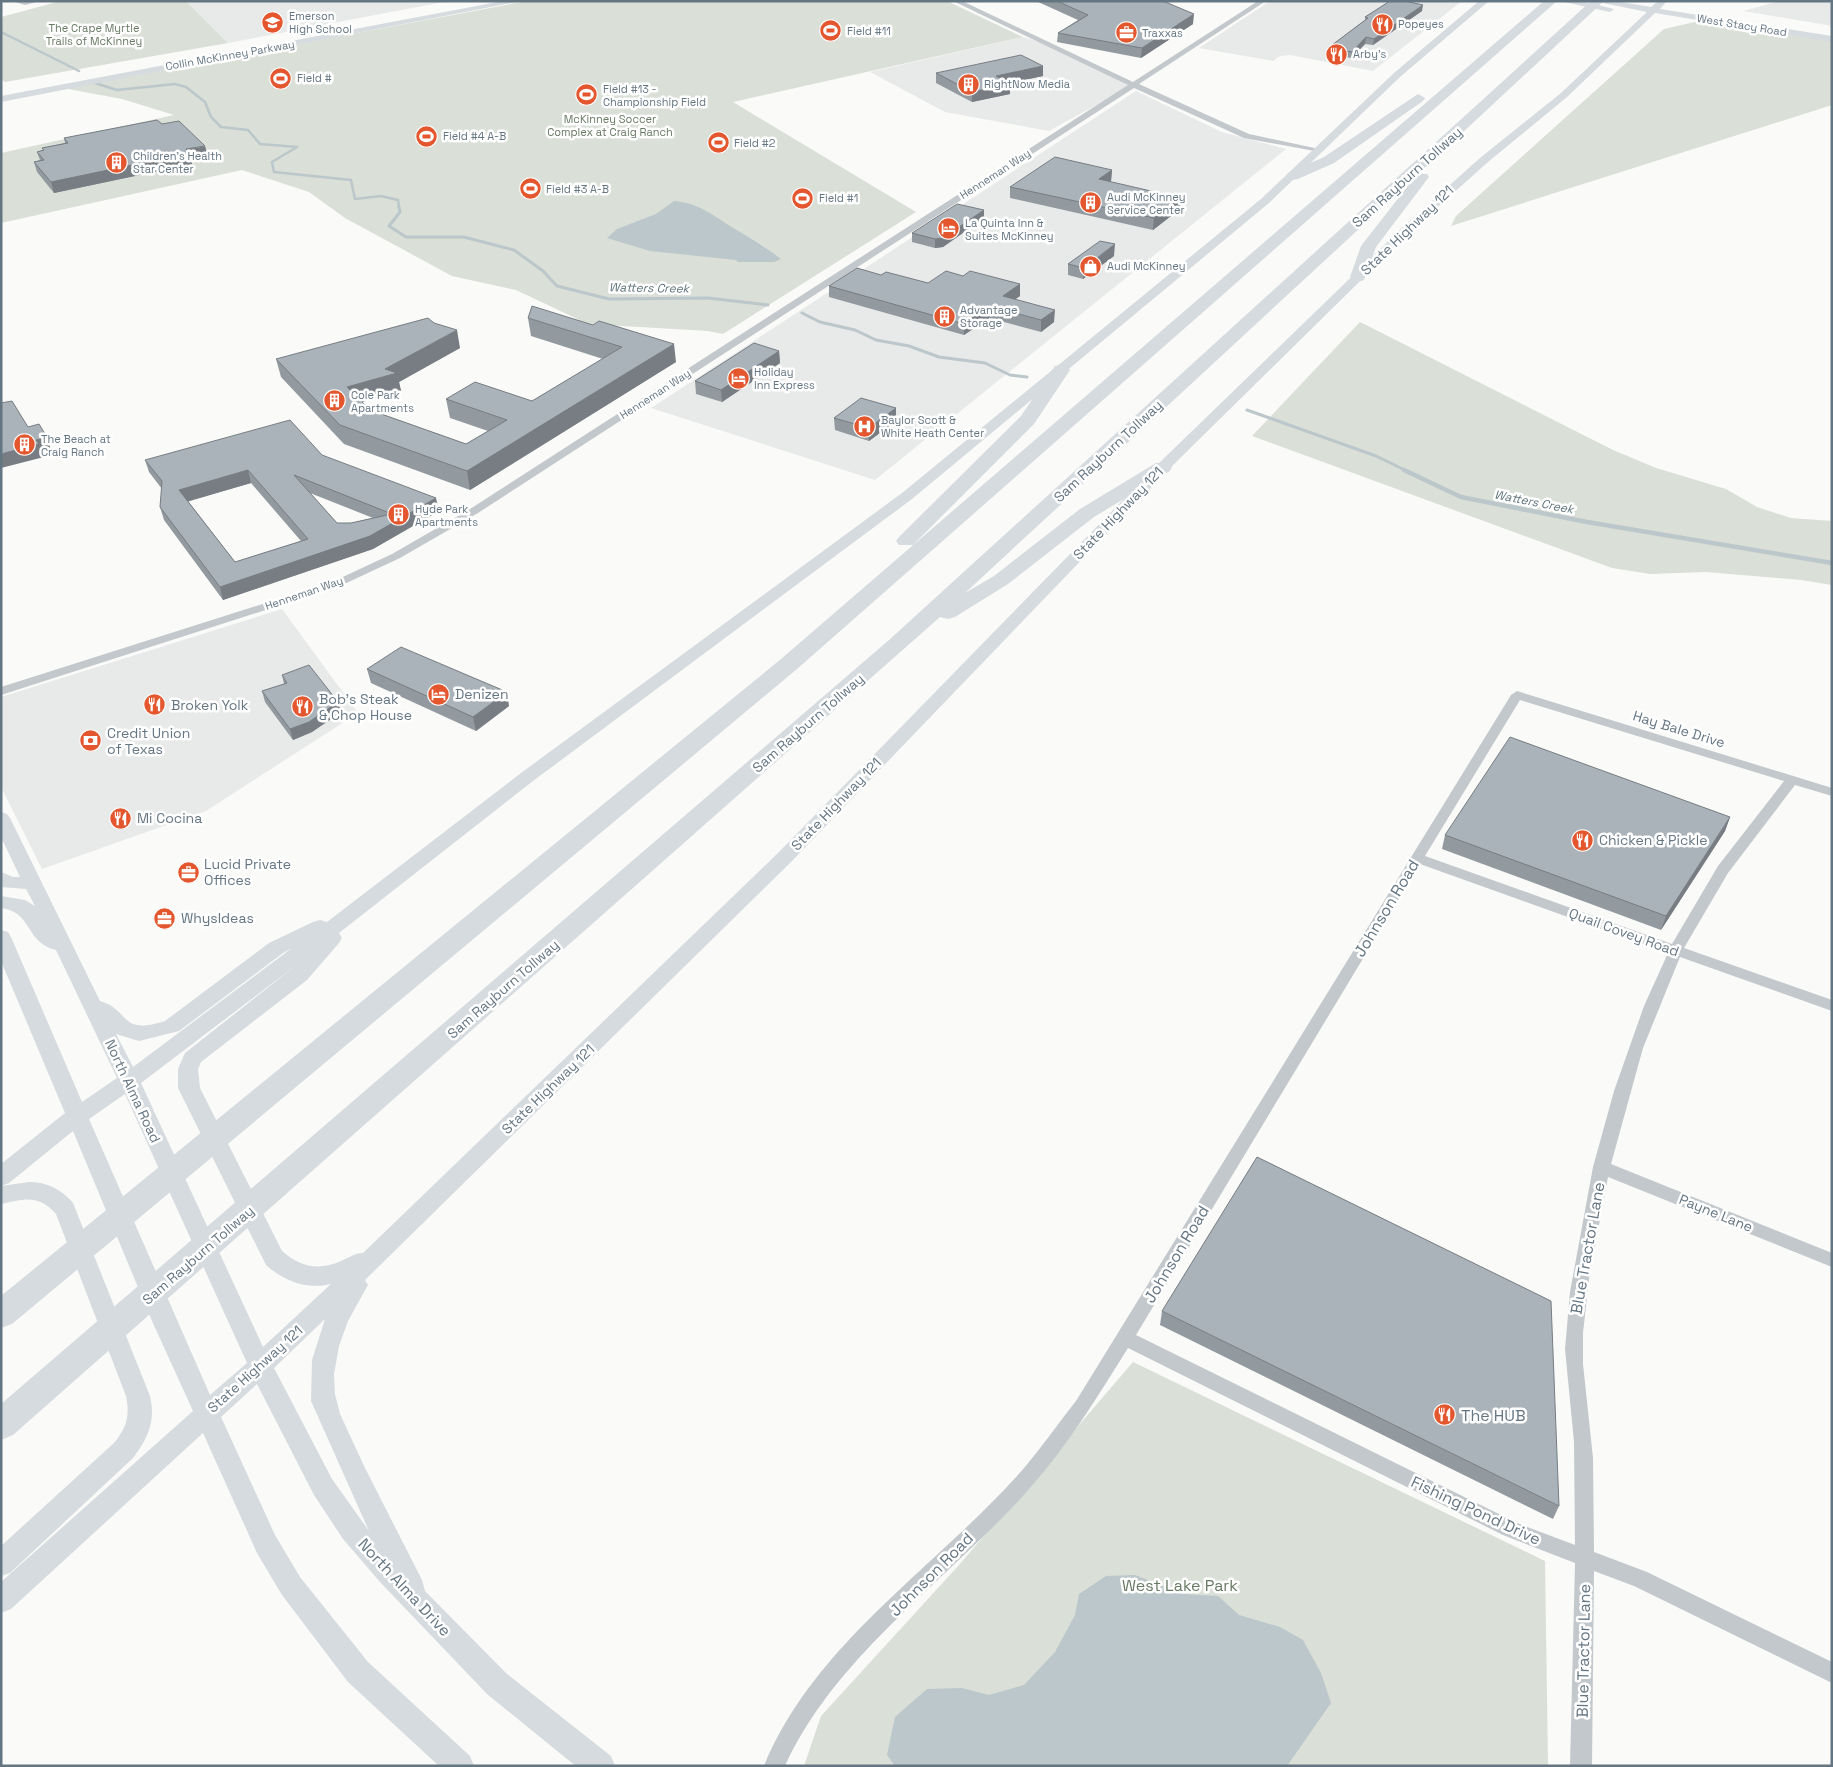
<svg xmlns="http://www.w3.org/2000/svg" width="1833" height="1767" viewBox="0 0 1833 1767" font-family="'Space Grotesk',sans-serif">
	<rect width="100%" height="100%" fill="#fafaf8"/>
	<path fill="#e8e9e9" d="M186,1H449L228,43Z
		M1270,1H1462L1373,71L1290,55L1280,56L1273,61L1199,48Z
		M1779,1H1832V26L1744,11Z
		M1023,37L1050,45L1131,86L1049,131L945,112L870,72Z
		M1136,91L1222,132L1286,149L875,480L651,408Z
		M282,609L358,713L206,811L42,869L1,787V697Z"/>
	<path fill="#dadfd7" d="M61,1H186L228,43L5,82L1,79V17Z
		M527,1H947L1023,37L733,102L916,212L723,334L708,331L588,324L516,290L452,276L345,218L309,192L242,170L1,223V153L174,115L122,99L63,88Z
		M1695,22L1832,41V105L1451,226L1456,216L1664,29Z
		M1360,322L1613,450L1656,468L1726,489L1757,507L1791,518L1832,521V585L1801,580L1706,572L1650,574L1612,568L1252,436Z
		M1133,1362L1545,1561L1548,1766H804L821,1716L959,1565Z"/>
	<path fill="#bbc7cb" d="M674,201C698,203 713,215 733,228C749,237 768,249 781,259L774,262H738L736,260L650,251L607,238L617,229L656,214Z
		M1135,1575L1183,1594L1218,1596L1239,1615L1280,1627L1303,1640L1321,1673L1331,1703L1287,1766H895L887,1755L895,1717L927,1689L962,1688L989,1695L1024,1685L1055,1652L1075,1615L1079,1594L1106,1576Z"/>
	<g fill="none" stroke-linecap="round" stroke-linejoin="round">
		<path stroke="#bbc7cb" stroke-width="2.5" d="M1,32L79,71
			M95,83L117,90L175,84L186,87L205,102L211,117L221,127L248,130L260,144L297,147L272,162L274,172L351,180L355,199L381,196L398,200L399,208"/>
		<path stroke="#bbc7cb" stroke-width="3" d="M399,207L400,212L389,226L406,237H464L514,250L543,271L557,286L609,299L708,298L768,305
			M802,313L820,322L855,330L876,340L909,346L939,357L985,363L1010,375L1027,377
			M1247,410L1376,456L1407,471"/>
		<path stroke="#bbc7cb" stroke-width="4.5" d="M1404,470L1461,497L1587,522L1832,563"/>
		<path fill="#c3c8cc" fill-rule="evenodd" d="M12,1H41L25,5Z
			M953,1H962L1133,82L1258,1H1266L1139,84L1249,134L1324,150L1320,152L1244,138L1134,88L478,513L400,558L340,586L1,695V687L332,582L392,554L470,509L1128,85Z
			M1517,691L1832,788V796L1795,785L1728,873L1684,948L1832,1000V1011L1680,957L1643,1048L1611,1164L1832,1253V1267L1608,1177L1589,1279L1583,1333V1364L1593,1458L1594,1552L1647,1572L1832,1662V1683L1634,1586L1594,1571L1592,1766H1570L1575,1563L1503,1535L1128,1348C1098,1396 1068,1445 1030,1488C950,1579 837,1653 785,1766H764C813,1646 932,1570 1017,1476C1038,1453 1056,1426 1076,1401L1511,695ZM1520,700L1784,781L1718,866L1672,944L1425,856ZM1420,864L1668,953L1644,1006L1614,1091L1593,1167L1570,1292L1565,1349L1574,1442L1575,1545L1517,1523L1136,1335Z"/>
		<path fill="#d6dbdf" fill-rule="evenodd" d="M503,1H522L1,102V96Z
			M1479,1H1489L1400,77L1269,203L912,499L533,781L339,933L342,938L339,943L307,980L201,1062L198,1069L200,1088L282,1251C300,1267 319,1271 341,1261C348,1258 355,1253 363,1253L778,853L1158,464L1404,226L1480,158L1561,93L1647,12L1593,1H1615L1651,7L1658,1H1667L1660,9L1832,36V42L1655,13L1567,97L1488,162L1412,230L1168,470L792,861L365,1280L368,1285L348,1321L339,1346L334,1374L335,1394L340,1414L365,1468L422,1580L425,1591L507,1674L611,1756L615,1766H576L567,1759L487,1694L380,1582L343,1539L314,1495L257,1384L221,1417L275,1535L300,1577L368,1662L470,1756L474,1766H439L348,1682L282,1595L257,1553L203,1433L11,1609L1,1613V1582L193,1411L152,1321L73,1131L9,1183L1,1186V1164L65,1113L1,961V930L8,932L11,937L82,1102L117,1078L56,950C25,943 33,912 1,908V896L25,900L35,906L26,889L1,887V872L13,877H20L1,837V812L7,814L10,818L100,1001C131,1010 119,1036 165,1021L269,943L313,922L320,920L327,922L521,773L902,493L1261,199L1394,73ZM292,948L133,1067L116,1034L139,1041L179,1031L283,953ZM299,963L185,1053L178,1069V1088L266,1265C284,1281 306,1290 331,1284L263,1347L141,1083ZM125,1094L247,1363L210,1395L89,1119ZM325,1319L312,1360L311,1401L369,1531L332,1479L274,1368Z
			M1560,1H1581L1614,9L1610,12Z
			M29,1182C47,1182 61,1189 73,1203L150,1396C156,1421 148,1438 133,1458L10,1573L1,1576V1546L115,1442C127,1426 130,1416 126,1396L56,1214C38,1194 25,1199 1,1204V1186Z"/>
		<path fill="#d6dbdf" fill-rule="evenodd" d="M1544,1H1557L797,669L12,1324L1,1328V1296L781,659Z
			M1591,1H1604L1418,174H1427L1429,177L1376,247L1364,280L1358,282L1350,277L1361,246L1414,178L965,593L994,576L1080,509L1156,463H1170L1172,467L1170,471L1094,517L1008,584L955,617L948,619L940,617L13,1435L1,1440V1404L889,640Z
			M1418,94L1425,98L1423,101L1334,163L1298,179L1293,180L1286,176L1288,173L1324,157Z
			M1061,365L1067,366L1070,370L1034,424L913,545H899L896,541L899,537L1021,416L1055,366Z"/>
	</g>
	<path fill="#929a9f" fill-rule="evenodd" d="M1036,1H1163L1193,24L1141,58L1057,42L1058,33L1078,20Z
		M1422,11L1373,45L1365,44L1351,58L1327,54L1328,48L1365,20V17Z
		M936,73L1043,76L1009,83L1010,94L972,102L936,83Z
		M162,124L208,156L191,160L192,164L54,193L37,172L34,162L40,160L37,152L43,150L42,148L65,143L64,138Z
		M1112,170L1111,181L1110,182L1180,209L1153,230L1010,198V187Z
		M984,210V218L943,247L935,248L912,242V233Z
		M1114,256L1083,279L1068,275V264Z
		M881,275L928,283L1020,284V296L1014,299L1054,322L1041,332L989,318L964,335L829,297V286Z
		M528,318L676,362L470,490L344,444L281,377L276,359L460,348L399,382L401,391L362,402L370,410L466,444L488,431L450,418L446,399L532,401L603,359L531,336Z
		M779,351L780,363L722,402L696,394L695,381Z
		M896,408V421L869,441L835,430L834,418Z
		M322,455L439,511L373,549L223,600L164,520L160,507L162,489L149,472L145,460ZM251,483L301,541L235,562L188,501ZM310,493L373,518L351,523H337Z
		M367,669L509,706L476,731L371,683Z
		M282,675L341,712L312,732L293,740L265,702L262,691L284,684Z
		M1730,817L1725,831L1661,930L1442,849L1445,835Z
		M1162,1311L1559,1506L1553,1519L1160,1325Z"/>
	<path fill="#777d82" d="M1423,5L1422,11L1373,45L1374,39Z
		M1194,14L1193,24L1141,58L1142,48Z
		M1366,37L1365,44L1351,58L1352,52Z
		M1043,66V76L996,86V76Z
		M1010,84V94L972,102V92Z
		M205,146L208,156L191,160L192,164L54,193L51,182Z
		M1112,170L1111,181L1098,190L1099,179Z
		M1181,198L1180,209L1153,230L1154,218Z
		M984,210V218L943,247L935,248V239Z
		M1115,244L1114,256L1083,279L1084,268Z
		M1020,284V296L1003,308V296Z
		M989,306V318L964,335V324Z
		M1055,310L1054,322L1041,332V320Z
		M457,330L460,348L399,382L401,391L351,405L347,387L385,369Z
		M674,344L676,362L470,490L467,471Z
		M779,351L780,363L722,402L721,390Z
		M896,408V421L869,441V428Z
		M47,437L51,450L42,452L44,457L1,468V454L36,440Z
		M248,470L251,483L183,503L179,490Z
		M436,498L439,511L373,549L223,600L220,587Z
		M507,692L509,706L476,731L473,717Z
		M338,702L341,712L312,732L293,740L290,729Z
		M1730,817L1725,831L1661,930L1666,916Z"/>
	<path fill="#aab3b9" stroke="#777d82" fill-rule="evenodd" d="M1057,1H1163L1194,14L1142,48L1058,33L1088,15Z
		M1390,1H1405L1423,5L1374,39L1366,37L1352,52L1328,48L1368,18L1365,17Z
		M1021,55L1043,66L996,76L1010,84L972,92L936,73Z
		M157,120L162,124L179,121L205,146L186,149L189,153L51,182L34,162L44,160L37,152L44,150L42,148L68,143L64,138Z
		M1055,157L1112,170L1099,179L1181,198L1154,218L1010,187Z
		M957,204L984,210L943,238L935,239L912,233Z
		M1100,241L1115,244L1084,268L1068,264Z
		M857,268L881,275L886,272L928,283L946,271L963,276L970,271L1020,284L1003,296L1055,310L1041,320L989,306L964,324L829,286Z
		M532,306L593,325L599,321L674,344L467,471L340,425L276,359L428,318L434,323L457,330L385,369L397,373L347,387L370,410L466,444L507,420L446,399L475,382L532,401L622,347L528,318Z
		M754,343L779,351L721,390L695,381Z
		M861,398L896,408L869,428L834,418Z
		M12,401L28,427L39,424L47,437L36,440L39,444L1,454V403Z
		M290,420L322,455L436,498L370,536L220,587L160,507L162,481L145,460ZM248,470L308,539L235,562L179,490ZM294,475L392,514L351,523H337Z
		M401,647L507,692L473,717L367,669Z
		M309,665L338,702L309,722L290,729L262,691L287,683L282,675Z
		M1510,737L1730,817L1666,916L1445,835Z
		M1257,1157L1551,1301L1559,1506L1162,1311Z"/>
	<defs>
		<symbol id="school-disc" viewBox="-11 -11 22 22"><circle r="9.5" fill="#e4572e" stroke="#fff"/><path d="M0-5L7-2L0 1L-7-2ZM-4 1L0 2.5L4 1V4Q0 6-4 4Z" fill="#fff"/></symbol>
		<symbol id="restaurant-disc" viewBox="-11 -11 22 22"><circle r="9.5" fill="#e4572e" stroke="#fff"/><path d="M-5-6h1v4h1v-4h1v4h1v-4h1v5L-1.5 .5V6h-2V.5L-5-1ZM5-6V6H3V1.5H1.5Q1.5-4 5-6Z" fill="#fff"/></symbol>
		<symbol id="stadium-disc" viewBox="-11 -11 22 22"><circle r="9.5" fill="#e4572e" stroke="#fff"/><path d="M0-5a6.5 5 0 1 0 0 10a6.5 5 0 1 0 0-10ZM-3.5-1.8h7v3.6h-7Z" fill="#fff"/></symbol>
		<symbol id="office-disc" viewBox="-11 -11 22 22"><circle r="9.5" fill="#e4572e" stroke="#fff"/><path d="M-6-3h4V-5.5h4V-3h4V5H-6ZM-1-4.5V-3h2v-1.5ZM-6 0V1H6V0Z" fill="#fff"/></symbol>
		<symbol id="building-disc" viewBox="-11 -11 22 22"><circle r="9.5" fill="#e4572e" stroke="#fff"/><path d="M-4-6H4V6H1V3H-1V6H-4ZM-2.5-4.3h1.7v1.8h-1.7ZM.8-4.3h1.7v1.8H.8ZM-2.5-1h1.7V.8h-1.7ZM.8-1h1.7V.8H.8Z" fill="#fff"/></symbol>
		<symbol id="hotel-disc" viewBox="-11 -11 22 22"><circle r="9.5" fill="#e4572e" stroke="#fff"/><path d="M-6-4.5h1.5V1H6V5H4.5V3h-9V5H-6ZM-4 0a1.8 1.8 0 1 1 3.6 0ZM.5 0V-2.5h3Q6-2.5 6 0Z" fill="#fff"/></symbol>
		<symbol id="shop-disc" viewBox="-11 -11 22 22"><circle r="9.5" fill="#e4572e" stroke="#fff"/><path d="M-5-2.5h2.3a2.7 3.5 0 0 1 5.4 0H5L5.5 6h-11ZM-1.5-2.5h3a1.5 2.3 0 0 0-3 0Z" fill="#fff"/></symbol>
		<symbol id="hospital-disc" viewBox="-11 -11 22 22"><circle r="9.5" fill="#e4572e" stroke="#fff"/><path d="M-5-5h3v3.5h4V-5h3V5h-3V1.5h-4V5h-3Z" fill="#fff"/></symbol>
		<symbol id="bank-disc" viewBox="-11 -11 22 22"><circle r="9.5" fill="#e4572e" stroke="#fff"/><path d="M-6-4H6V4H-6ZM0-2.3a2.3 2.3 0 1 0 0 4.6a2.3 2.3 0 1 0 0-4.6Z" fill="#fff"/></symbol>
	</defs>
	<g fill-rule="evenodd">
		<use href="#school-disc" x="260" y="10" width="25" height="25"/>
		<use href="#restaurant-disc" x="1370" y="12" width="25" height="25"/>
		<use href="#stadium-disc" x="818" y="18" width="25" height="25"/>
		<use href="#office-disc" x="1114" y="20" width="25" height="25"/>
		<use href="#restaurant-disc" x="1324" y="42" width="25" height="25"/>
		<use href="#stadium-disc" x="268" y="66" width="25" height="25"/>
		<use href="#building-disc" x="956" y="72" width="25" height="25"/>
		<use href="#stadium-disc" x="574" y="82" width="25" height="25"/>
		<use href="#stadium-disc" x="414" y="124" width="25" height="25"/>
		<use href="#stadium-disc" x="706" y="130" width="25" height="25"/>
		<use href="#building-disc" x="104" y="150" width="25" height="25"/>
		<use href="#stadium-disc" x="518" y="176" width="25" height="25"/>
		<use href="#stadium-disc" x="790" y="186" width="25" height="25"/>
		<use href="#building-disc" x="1078" y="190" width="25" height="25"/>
		<use href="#hotel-disc" x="936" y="216" width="25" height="25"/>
		<use href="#shop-disc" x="1078" y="254" width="25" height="25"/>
		<use href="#building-disc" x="932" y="304" width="25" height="25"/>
		<use href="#hotel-disc" x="726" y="366" width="25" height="25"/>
		<use href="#building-disc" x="322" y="388" width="25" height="25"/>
		<use href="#hospital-disc" x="852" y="414" width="25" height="25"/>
		<use href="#building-disc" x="12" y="432" width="25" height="25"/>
		<use href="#building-disc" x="386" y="502" width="25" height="25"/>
		<use href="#hotel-disc" x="426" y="682" width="25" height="25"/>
		<use href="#restaurant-disc" x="142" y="692" width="25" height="25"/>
		<use href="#restaurant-disc" x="290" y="694" width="25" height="25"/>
		<use href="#bank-disc" x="78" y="728" width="25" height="25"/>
		<use href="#restaurant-disc" x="108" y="806" width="25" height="25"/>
		<use href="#restaurant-disc" x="1570" y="828" width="25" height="25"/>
		<use href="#office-disc" x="176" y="860" width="25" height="25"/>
		<use href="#office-disc" x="152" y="906" width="25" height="25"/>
		<use href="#restaurant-disc" x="1432" y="1402" width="25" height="25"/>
	</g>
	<g text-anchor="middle" stroke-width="5" stroke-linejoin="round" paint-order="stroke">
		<g font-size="11" fill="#657683" stroke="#fff" text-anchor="start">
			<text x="289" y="20">Emerson<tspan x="289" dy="13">High School</tspan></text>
			<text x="1398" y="28">Popeyes</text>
			<text x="847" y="35">Field #11</text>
			<text x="1142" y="37">Traxxas</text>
			<text x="1353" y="58">Arby's</text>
			<text x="297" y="82">Field #</text>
			<text x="984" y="88">RightNow Media</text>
			<text x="603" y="93">Field #13 -<tspan x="603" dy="13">Championship Field</tspan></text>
			<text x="443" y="140">Field #4 A-B</text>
			<text x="734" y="147">Field #2</text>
			<text x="133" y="160">Children's Health<tspan x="133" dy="13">Star Center</tspan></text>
			<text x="546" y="193">Field #3 A-B</text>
			<text x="1107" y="201">Audi McKinney<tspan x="1107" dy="13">Service Center</tspan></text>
			<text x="819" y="202">Field #1</text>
			<text x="965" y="227">La Quinta Inn &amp;<tspan x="965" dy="13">Suites McKinney</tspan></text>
			<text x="1107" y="270">Audi McKinney</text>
			<text x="960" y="314">Advantage<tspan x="960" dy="13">Storage</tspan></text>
			<text x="754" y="376">Holiday<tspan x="754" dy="13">Inn Express</tspan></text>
			<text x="351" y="399">Cole Park<tspan x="351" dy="13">Apartments</tspan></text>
			<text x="881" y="424">Baylor Scott &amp;<tspan x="881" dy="13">White Heath Center</tspan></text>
			<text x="41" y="443">The Beach at<tspan x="41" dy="13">Craig Ranch</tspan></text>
			<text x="415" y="513">Hyde Park<tspan x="415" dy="13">Apartments</tspan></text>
		</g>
		<g font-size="11" fill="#657683" stroke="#fff">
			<text transform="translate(1742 25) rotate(9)" y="4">West Stacy Road</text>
			<text transform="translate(230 55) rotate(-10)" y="4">Collin McKinney Parkway</text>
			<text transform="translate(995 174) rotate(-33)" y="4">Henneman Way</text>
			<text transform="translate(655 394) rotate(-33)" y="4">Henneman Way</text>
			<text transform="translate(304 593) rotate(-19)" y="4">Henneman Way</text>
		</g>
		<g font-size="11" fill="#687a64" stroke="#fff">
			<text x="94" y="32">The Crape Myrtle<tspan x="94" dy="13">Trails of McKinney</tspan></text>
			<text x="610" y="123">McKinney Soccer<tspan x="610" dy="13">Complex at Craig Ranch</tspan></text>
		</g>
		<g font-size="12" font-style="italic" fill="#60757c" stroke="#fff">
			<text transform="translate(649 288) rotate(1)" y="4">Watters Creek</text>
			<text transform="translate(1534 502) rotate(11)" y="4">Watters Creek</text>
		</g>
		<g font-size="14" fill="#657683" stroke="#fff">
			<text transform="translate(1407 177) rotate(-42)" y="5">Sam Rayburn Tollway</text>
			<text transform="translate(1407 230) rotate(-44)" y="5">State Highway 121</text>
			<text transform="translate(1108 451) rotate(-43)" y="5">Sam Rayburn Tollway</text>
			<text transform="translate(1118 513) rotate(-46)" y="5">State Highway 121</text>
			<text transform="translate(808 723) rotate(-41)" y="5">Sam Rayburn Tollway</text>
			<text transform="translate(1679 729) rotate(17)" y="5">Hay Bale Drive</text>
			<text transform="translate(836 804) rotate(-46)" y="5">State Highway 121</text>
			<text transform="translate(1624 932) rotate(20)" y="5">Quail Covey Road</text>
			<text transform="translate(503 989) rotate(-41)" y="5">Sam Rayburn Tollway</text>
			<text transform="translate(548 1089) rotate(-44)" y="5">State Highway 121</text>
			<text transform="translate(133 1091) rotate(65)" y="5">North Alma Road</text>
			<text transform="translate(1716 1213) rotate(22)" y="5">Payne Lane</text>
			<text transform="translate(198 1255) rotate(-41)" y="5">Sam Rayburn Tollway</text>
			<text transform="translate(255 1369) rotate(-42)" y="5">State Highway 121</text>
		</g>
		<g font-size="14" fill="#657683" stroke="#fff" text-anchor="start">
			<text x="455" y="699">Denizen</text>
			<text x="319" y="704">Bob's Steak<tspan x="319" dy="16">&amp; Chop House</tspan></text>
			<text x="171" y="710">Broken Yolk</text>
			<text x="107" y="738">Credit Union<tspan x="107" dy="16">of Texas</tspan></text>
			<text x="137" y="823">Mi Cocina</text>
			<text x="1599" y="845">Chicken &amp; Pickle</text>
			<text x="204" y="869">Lucid Private<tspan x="204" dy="16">Offices</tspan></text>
			<text x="181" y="923">WhysIdeas</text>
		</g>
		<g font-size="16" fill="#657683" stroke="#fff">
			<text transform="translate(1386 908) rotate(-59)" y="6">Johnson Road</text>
			<text transform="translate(1587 1248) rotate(-80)" y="6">Blue Tractor Lane</text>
			<text transform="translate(1176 1254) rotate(-59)" y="6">Johnson Road</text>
			<text transform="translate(1476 1510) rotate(25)" y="6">Fishing Pond Drive</text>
			<text transform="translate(931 1574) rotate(-45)" y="6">Johnson Road</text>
			<text transform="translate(405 1587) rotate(47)" y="6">North Alma Drive</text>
			<text transform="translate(1583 1651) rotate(-89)" y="6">Blue Tractor Lane</text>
		</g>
		<g font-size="16" fill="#657683" stroke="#fff" text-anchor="start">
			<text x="1461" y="1421">The HUB</text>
		</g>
		<g font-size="16" fill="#687a64" stroke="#fff">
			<text x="1180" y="1591">West Lake Park</text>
		</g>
	</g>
	<rect width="1833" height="1767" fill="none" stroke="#657683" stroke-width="5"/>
</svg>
